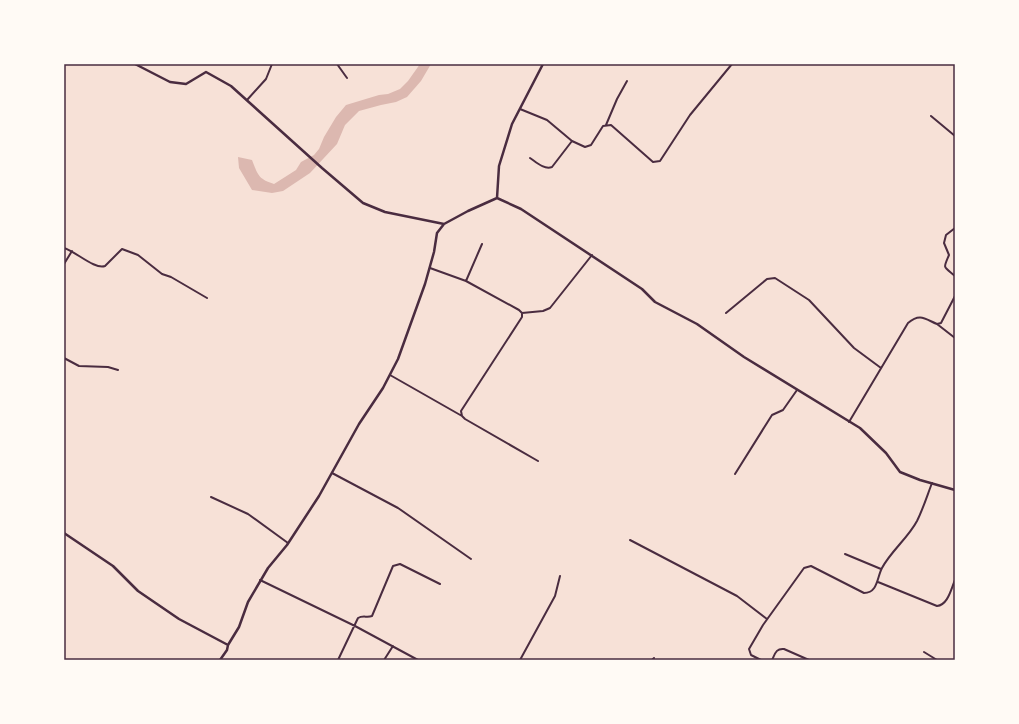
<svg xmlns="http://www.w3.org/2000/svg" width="1019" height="724" viewBox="0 0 1019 724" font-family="Figtree,sans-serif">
	<rect width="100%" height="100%" fill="#f7e1d7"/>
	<path fill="#dcb8b0" d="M420,64H431L421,81L407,97L396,102L381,105L359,111L345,125L337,144L310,173L283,191L272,193L252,190L239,168L238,157L252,160C258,175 258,179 274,184L296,170L301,162L314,155L319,149L324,137L336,117L346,105L379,95L388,94L400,89L408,81Z"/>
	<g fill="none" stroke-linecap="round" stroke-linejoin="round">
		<path stroke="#4a2c40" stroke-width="2" d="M337,64L347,78
			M247,100L266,79L272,64
			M520,109L547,120L572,141L585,147L591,145L603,126L611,125L653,162L660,161L690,115L732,64
			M931,116L955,136
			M606,125L617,99L627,81
			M530,158C536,162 544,170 552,167L572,141
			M955,228L946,235L944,243L949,255C943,269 943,266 955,276
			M64,248C75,251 95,270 105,266L122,249L138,255L162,274L171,277L207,298
			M64,264L72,251
			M430,268L466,281L519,310L522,313V317L461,411L462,416L465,419L538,461
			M466,281L482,244
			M522,313L543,311L550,308L592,255
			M726,313L767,279L775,278L809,300L854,348L881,368
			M937,324L955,338
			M64,358L79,366L108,367L118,370
			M390,375L462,416
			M849,422L908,323C920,313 925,319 937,324L941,323L955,296
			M332,473L398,508L471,559
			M735,474L772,415L783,410L797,390
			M211,497L248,514L288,543
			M630,540L737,596L767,619
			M845,554L881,569
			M260,580L355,626L418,660
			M878,582L937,606C948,605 951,589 955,580
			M924,652L937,660
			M338,660L358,618C363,615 367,618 372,616L393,566L400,564L440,584
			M384,660L393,646
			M431,660H432
			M520,660L555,596L560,576
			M652,660L654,658
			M761,660L751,655L749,649L763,625L804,568L811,566L864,593C878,593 877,577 882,568C891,551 908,538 917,521C923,509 927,496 932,483
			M772,660C775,654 776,648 784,649L809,660"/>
		<path stroke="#4a2c40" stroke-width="2.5" d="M135,64L170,82L186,84L206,72L231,86L322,168L363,203L385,212L444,224
			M497,198L521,209L642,289L655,302L697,324L744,357L860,428L886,453L900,472L920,480L955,490
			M497,198L499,166L512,124L543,64
			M64,533L113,566L138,591L179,619L228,645L239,627L248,602L268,568L287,545L319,496L359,424L383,388L398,359L425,284L434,252L437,233L444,224L468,211L497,198
			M220,660L227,650L228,645"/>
	</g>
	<rect width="1019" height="724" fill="none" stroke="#fffaf5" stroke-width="130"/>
	<rect x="65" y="65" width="889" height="594" fill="none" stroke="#4a2c40" stroke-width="1.5"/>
</svg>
